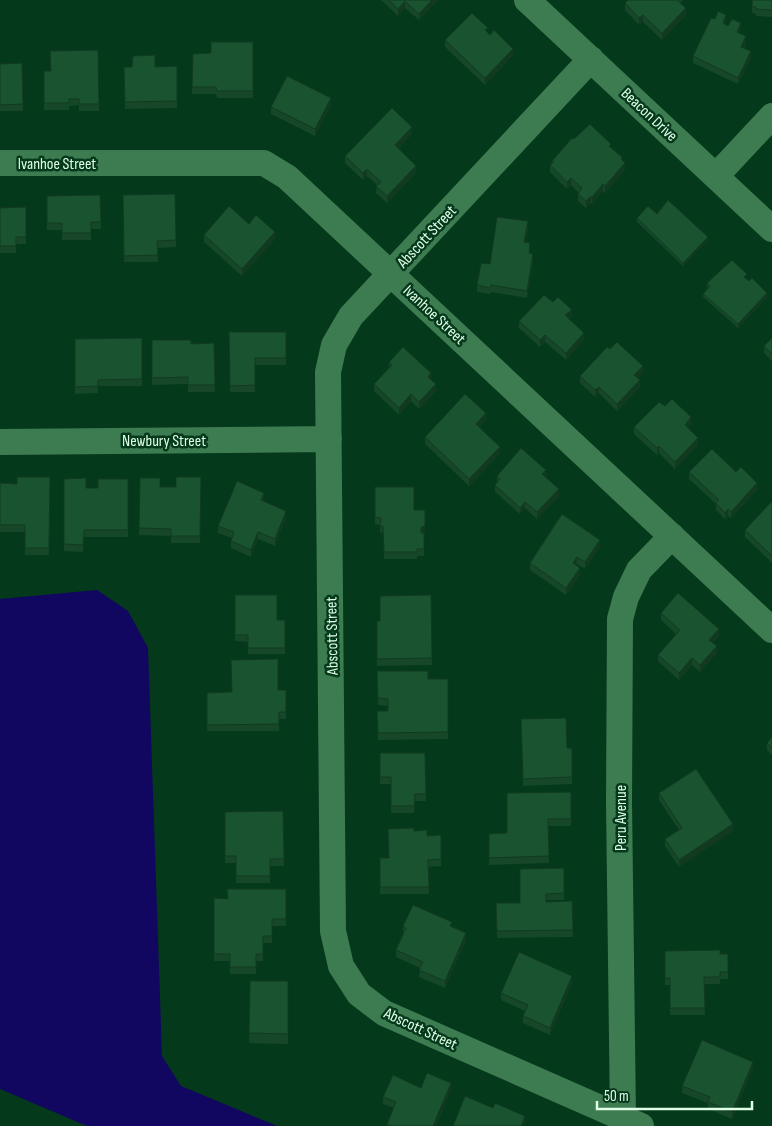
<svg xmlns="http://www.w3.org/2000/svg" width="772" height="1126" viewBox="0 0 772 1126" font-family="'Sofia Sans Condensed',sans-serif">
	<rect width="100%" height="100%" fill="#05391b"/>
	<path fill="#110660" d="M97,590L128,611L148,648L162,1056L181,1086L277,1126H87L0,1089V599Z"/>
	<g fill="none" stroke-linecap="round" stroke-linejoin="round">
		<path stroke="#3d7b51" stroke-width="26" d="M527,0L772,229
			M591,59L351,316L334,345L328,372L333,931L341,966L359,994L384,1013L641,1126
			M0,163H264L287,177L772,630
			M716,176L772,116
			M0,442L329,439
			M623,1118L619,802L620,619L626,597L639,570L672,536"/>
	</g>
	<path fill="#164728" d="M381,0H438L419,20L405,8L398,16Z
		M628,0H683L680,3L686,15L662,40L643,22L639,25L625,10V3Z
		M752,0H772V17L756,16V14L752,13Z
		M715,19L726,22L725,25L741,30L739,33L746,43L744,48L751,58L738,84L693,63V56Z
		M488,33L513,55L485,85L445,47V40Z
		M253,42V98H217L216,94H192L193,54L211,53Z
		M98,50L99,111H79V105L69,106V110H44V71H51Z
		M22,63L23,111H0V64Z
		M177,66V108L125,109L124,67Z
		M331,105L315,136L271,114V107Z
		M412,134L398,149L416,173L387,203L376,193L377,185L367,176L363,180L345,163V156Z
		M574,139L611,147L623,161L625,170L605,193L603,191L592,204L591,203L586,208L578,201V194L579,193L571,185L567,189L550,172V165L552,164V161Z
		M175,194L176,247L158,248V262H124L123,195Z
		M100,195L101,229H91V240H62V230H47V196Z
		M26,207V244H16V253H0V208Z
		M657,214L708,240L683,266L637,222V218Z
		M528,228L525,243L530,250V253L533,261L527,298L491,292L490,294L477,292V285L490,264Z
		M204,235L275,239L242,276L204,242Z
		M747,278L746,279L767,297L738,328L703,297V294L708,288L707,287V283Z
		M553,302L572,316L569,319L584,340L566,360L545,342L540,347L519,328V321Z
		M229,332H286V365H255V392H230Z
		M142,338V386H98V393L75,394V339Z
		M772,338V361L764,353V346Z
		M152,340L191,344L214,343L215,392H188V384L152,385Z
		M389,362L431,380L436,391L419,409L411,401L399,415L374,391V384L389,368Z
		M643,373L637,378L640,387L617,411L599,393L595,397L580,383V376Z
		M665,406L691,424L688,428L698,445L675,469L659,453L657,455L634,434V427Z
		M486,420L480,427L500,454L469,486L425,444V437Z
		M689,472H736L757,490L731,518L728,516L725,519L716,510V504L689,479Z
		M497,476L546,477L559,496L537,519L525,508L520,514L495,492V485L497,483Z
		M50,477L49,555H25V532H0V483L17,484Z
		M201,477L200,543H171V536L139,535L140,478L160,487H176Z
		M64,479L86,488H98L128,479V537H84L83,552L64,551Z
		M375,487L414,510L425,532L424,533V556H417V559H384L383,532L380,533V525L375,524Z
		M264,500V501L286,518L275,546L258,539L251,557L231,548V541L232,538L218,533V526Z
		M772,503V563L745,537V530Z
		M600,547L585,569L577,564L576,566L580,575L566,595L530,570V563Z
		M235,595L277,620H285V654H248V642L235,641Z
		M431,595L432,665L377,666V621H380Z
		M661,613L719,636L713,643L717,653L700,672L692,665L679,680L658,661V655L676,634L661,620Z
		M377,671L428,679H448V739L378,740L377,711H388V706L378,705Z
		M286,690V719H279V731H207V693Z
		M521,719L567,748H572V784L523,786Z
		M772,737V755L767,750V743Z
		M380,753H425L426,801H415L414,813H391V784H380Z
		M571,792V826H548L549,863L489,865V834L507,833Z
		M659,793L733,831L679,867L665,846V839L679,830L659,800Z
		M283,811L284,866H270V883H236V863H225V812Z
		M414,831L427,836L441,835V866L428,867L429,894H380V858H389Z
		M564,868V900H546V902L572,901L573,937L497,938L496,903H520Z
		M286,889V926H272V943H263V961H256V974H230V961H214V898L227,899Z
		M403,926L452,927L466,940L445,988L419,977L420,968L396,957V950L403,933Z
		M665,951L728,954V979H720V984H704L705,1015H670V985H665Z
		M250,981H288V1044L249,1043Z
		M572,983L550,1035L523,1023V1016L525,1011L501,1000V993Z
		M753,1068L732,1119L708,1109V1103L682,1093V1086Z
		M421,1088L451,1090L436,1126H387V1124L394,1108L383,1104V1097Z"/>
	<path fill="#123a21" d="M432,0H438L419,20V14Z
		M405,1V8L398,16V9Z
		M686,8V15L662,40V33Z
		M643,15V22L639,25V18Z
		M726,15V22L723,30V23Z
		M741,23V30L737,39V32Z
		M746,36V43L741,54V47Z
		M513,49V55L485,85V78Z
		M751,51V58L738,84V78Z
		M331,98V105L315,136V129Z
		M412,127V134L395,152V145Z
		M625,163V170L605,193V186Z
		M416,166V173L387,203V196Z
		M367,169V176L363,180V173Z
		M571,178V185L567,189V182Z
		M603,184V191L592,204V197Z
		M591,196V203L586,208V201Z
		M528,221V228L524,249V242Z
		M275,232V239L242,276V269Z
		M708,237V240L683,266V263Z
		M533,254V261L527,298V291Z
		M767,293V297L738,328V324Z
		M572,310V316L565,322V315Z
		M584,333V340L566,360V353Z
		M545,335V342L540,347V340Z
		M643,366V373L634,382V375Z
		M431,373V380L428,377Z
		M640,380V387L617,411V404Z
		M436,384V391L419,409V402Z
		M599,387V393L595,397V390Z
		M411,394V401L399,415V408Z
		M486,413V420L476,431V424Z
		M691,417V424L685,432V425Z
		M698,438V445L675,469V462Z
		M659,446V453L657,455V448Z
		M500,447V454L469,486V479Z
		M546,470V477L542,474Z
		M757,483V490L731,518V512Z
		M559,489V496L537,519V512Z
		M264,493V500L261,507V500Z
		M525,502V508L520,514V508Z
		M728,509V516L725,519V513Z
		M286,511V518L275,546V539Z
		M425,525V532L421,535V528Z
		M258,532V539L251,557V550Z
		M600,540V547L585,569V562Z
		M577,557V564L573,570V563Z
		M580,568V575L566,595V588Z
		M719,629V636L709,647V640Z
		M717,646V653L700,672V665Z
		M692,658V665L679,680V673Z
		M733,824V831L679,867V860Z
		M466,933V940L445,988V981Z
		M572,976V983L550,1035V1028Z
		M753,1062V1068L732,1119V1112Z
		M451,1083V1090L436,1126H433Z
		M525,1116V1123L524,1126H521Z"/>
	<path fill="#19532f" stroke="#123a21" d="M389,0H432L419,14L405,1L398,9Z
		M628,0H677L686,8L662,33L643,15L639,18L625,3Z
		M752,0H772V10L756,9V7H752Z
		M718,11L726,15L723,23L728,26L732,19L741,23L737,32L746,36L741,47L751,51L738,78L693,56L711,18L715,19Z
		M472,13L488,28L485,30L490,35L494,30L513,49L485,78L445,40Z
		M211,42H253V91H217L216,87H192L193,54L211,53Z
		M98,50L99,104H79V99H69V103H44V71H51L50,51Z
		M155,55V67L177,66V101L125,102L124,67H132L133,56Z
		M22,63L23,104L0,105V64Z
		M287,76L331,98L315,129L271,107Z
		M392,108L412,127L395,145L416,166L387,196L376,186L381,182L367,169L363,173L345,156Z
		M590,124L611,144L609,146L623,158L621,159L625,163L605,186L603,184L592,197L591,196L586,201L578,194L582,188L571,178L567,182L550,165L554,162L552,161L572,138L574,139Z
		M175,194L176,240L157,241L158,255L124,256L123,195Z
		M100,195L101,222H91V233H62V223H47V196Z
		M668,200L708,237L683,263L637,218L648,206L657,214Z
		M229,206L249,224L256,215L275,232L242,269L204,235Z
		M26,207V237H16V246H0V208Z
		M497,217L528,221L524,242L530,243L529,253L533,254L527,291L491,285L490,288L477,285L481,263L490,264Z
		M732,260L747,274L744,277L749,281L752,278L767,293L738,324L703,294L710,286L707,283Z
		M544,295L553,302L558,297L572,310L565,315L584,333L566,353L545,335L540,340L519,321Z
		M229,332H286V358H255V385L230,386Z
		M142,338V379L98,380V386L75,387V339Z
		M772,338V354L764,346Z
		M152,340H191V344L214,343L215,385H188V377L152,378Z
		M617,342L643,366L634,375L640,380L617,404L599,387L595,390L580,376L607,347L610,349Z
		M403,347L431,373L428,377L436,384L419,402L411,394L399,408L374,384L392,365L389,362Z
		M465,394L486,413L476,424L500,447L469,479L425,437Z
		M672,399L691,417L685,425L698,438L675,462L659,446L657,448L634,427L659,402L665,406Z
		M521,448L546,470L542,474L559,489L537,512L525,502L520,508L495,485L500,479L497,476Z
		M712,449L736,472L741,467L757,483L731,512L728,509L725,513L716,503L719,500L689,472Z
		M17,477H50L49,548H25V525H0V483L17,484Z
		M176,477H201L200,536H171V529L139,528L140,478H160V487H176Z
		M86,478V488H98V479H128V530H84L83,545L64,544V479Z
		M237,481L264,493L261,500L286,511L275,539L258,532L251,550L231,541L234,532L218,526Z
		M375,487H414V510H425V525L421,528V533H424V549H417V552H384L383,526H380L381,518L375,517Z
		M771,502L772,503V556L745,530Z
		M562,514L600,540L585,562L577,557L573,563L580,568L566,588L530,563Z
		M678,593L719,629L709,640L717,646L700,665L692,658L679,673L658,655L680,630L661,613Z
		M235,595H277V620H285V648H248V635H235Z
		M431,595L432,658L377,659V621H380V596Z
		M278,659V690H286V712H279V724L207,725V693L232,692L231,660Z
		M377,671H428V679H448V732L378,733L377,711H388V699L378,698Z
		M566,718L567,748H572V777L523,779L521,719Z
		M772,737V748L767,743Z
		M380,753H425L426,794H415L414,806H391V777H380Z
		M696,769L733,824L679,860L665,839L682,828L659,793Z
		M571,792V819H548L549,856L489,858V834L507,833V793Z
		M283,811L284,859H270V876H236V856H225V812Z
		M414,828V831L427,830V836L441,835V859L428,860L429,887H380V858H389L388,829Z
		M564,868V893L546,894V902L572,901L573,930L497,931L496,903H520V869Z
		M227,889H286V919H272V936H263V954H256V967H230V954H214V898L228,899Z
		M413,905L452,922L450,926L466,933L445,981L419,970L423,962L396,950L406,928L403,926Z
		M720,950V954H728V972H720V977H704L705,1008H670V978H665V951Z
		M519,952L572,976L550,1028L523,1016L528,1005L501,993Z
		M250,981H288V1034L249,1033Z
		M702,1040L753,1062L732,1112L708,1102L710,1097L682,1086Z
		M427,1073L451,1083L433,1126H391L387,1124L396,1102L383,1097L393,1075L421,1088Z
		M465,1096L493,1108L495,1103L525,1116L521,1126H453Z"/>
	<g text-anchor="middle" stroke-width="5" stroke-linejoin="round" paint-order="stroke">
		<g font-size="16" fill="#dfffe6" stroke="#05391b">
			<text transform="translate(650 114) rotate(43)" y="6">Beacon Drive</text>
			<text x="57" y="169">Ivanhoe Street</text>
			<text transform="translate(426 236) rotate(-47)" y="6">Abscott Street</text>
			<text transform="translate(435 314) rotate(43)" y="6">Ivanhoe Street</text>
			<text x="164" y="446">Newbury Street</text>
			<text transform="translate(331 636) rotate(-91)" y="6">Abscott Street</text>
			<text transform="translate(620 818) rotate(-90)" y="6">Peru Avenue</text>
			<text transform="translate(421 1028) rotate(25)" y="6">Abscott Street</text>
		</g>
	</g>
	<path d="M597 1101v8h155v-8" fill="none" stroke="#dfffe6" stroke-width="2.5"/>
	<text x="604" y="1101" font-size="15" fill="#dfffe6" stroke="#05391b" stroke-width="4" paint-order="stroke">50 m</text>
</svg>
